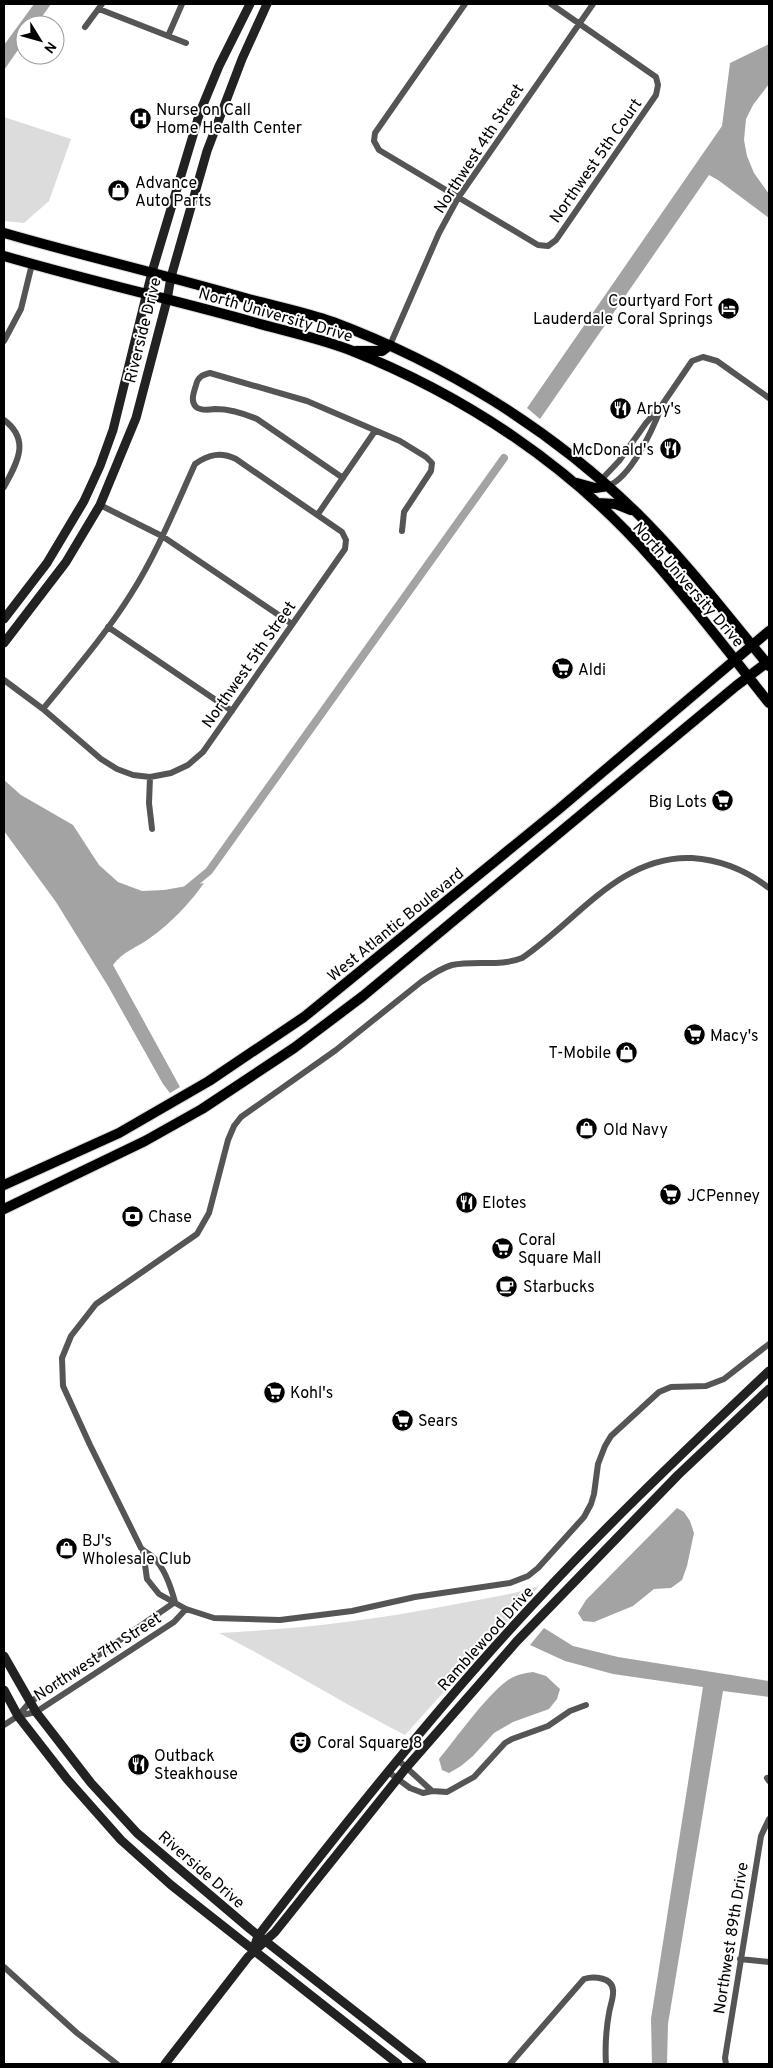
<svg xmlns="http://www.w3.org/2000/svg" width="773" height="2068" viewBox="0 0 773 2068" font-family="Overpass,sans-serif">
	<rect width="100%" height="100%" fill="#fff"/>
	<path fill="#dcdcdc" d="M4,117L71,139L49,201L24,223L4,221Z
		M539,1586L405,1735C342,1703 282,1665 219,1633C297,1629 368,1621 446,1606C477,1600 508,1596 539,1586Z"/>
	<path fill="#a3a3a3" d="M34,4H51L36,25H25V40L4,70V45Z
		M769,44V84L753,105L746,119L744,140L747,156L754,173L769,194V218L718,180L709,175L540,419L527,408L722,126L730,63Z
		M4,780L21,795L73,825L99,865L118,882L142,891L164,890L204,883C190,903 171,923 150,938C138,947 122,952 113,965L180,1087L170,1093L163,1084L108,986L56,902L4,831Z
		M677,1508L684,1512L690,1521L694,1533L687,1566L682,1580L671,1588L654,1589L633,1606L594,1622L583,1621L578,1613L586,1600Z
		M544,1628L573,1646L618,1657L769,1681V1697L723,1691L668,2024L667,2064H652L651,2019L703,1687L613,1674L565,1661L530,1645Z
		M533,1672L546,1676L560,1689L557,1699L549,1709L513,1722L494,1733L473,1756L461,1766L449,1773L442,1770L439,1759C458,1736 484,1698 508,1680C516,1675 524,1673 533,1672Z"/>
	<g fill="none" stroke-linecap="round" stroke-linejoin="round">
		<path stroke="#a3a3a3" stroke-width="8" d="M186,890L209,871L504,458"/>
		<defs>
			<path id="primary" d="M4,233C84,256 165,275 245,298C274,306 305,312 333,322C445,364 549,428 635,511C684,559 726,614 769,666
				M4,256C86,280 170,299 253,322C285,331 319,338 350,350C466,396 571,466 653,560C694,606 731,655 769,703
				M356,351H382L390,345
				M577,483L595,488L608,486
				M597,503L616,504L631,510
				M4,1185L119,1133L209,1081L304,1017L559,809L769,631
				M4,1209L145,1141L202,1109L294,1048L363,996L736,686L769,661"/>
		</defs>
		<use href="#primary" stroke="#dbdbdb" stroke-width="12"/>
		<path stroke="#555" stroke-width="6" d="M465,4L375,133L374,141L379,150L538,245L548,246L556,240L656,95L658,85L656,77L551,4
			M99,9L186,43
			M85,27L102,4
			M168,36L182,4
			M4,341L21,309L32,264
			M390,345L439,233L458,198L593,4
			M4,420C31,440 17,463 4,487
			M343,478L257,419C243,413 230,409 215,409C209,410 201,411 196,407C190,401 194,392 196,385C198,377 202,375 210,373L307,401L400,441L426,457L432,463L431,471L404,512L402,531
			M601,480L619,461L646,423L662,405L692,361L703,357L717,361L769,398
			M608,486C631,477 652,431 661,408
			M100,505L162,536L292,624
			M318,514L375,431
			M108,627L232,711
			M4,680L43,709L101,759L117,769L133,775L150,777L171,773L188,765L203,752L345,549L346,540L342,532L236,459C221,452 209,454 195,464C175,508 157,553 131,594C106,634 74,671 43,709
			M150,777L149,803L152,829
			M143,1551L147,1579L159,1594L186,1609L214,1618L280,1620L352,1611L415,1597L510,1583L528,1576L538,1568L584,1517L591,1504L594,1494L598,1464L605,1446L611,1436L659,1392L671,1387L706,1386L724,1379L769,1344
			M175,1602C171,1587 165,1569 154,1558C150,1554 145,1552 141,1548L90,1445L63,1386L62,1358L71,1336L96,1304L197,1234L209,1213L228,1140L234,1126L241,1117L336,1050L421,982C431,975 441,968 452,965C476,960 500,967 522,958C577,921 620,855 692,858C722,860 746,870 769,888
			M18,1716L36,1712L174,1622L186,1609
			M4,1725L18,1716L29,1703L175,1602
			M397,1759L432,1791
			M387,1771L410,1788L423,1793L432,1791L447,1792L474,1777L505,1743L512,1739L548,1726L570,1711L586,1705
			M767,1778L769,1781
			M740,1959L769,1962
			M4,1967L77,2033L117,2064
			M510,2064L584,1979C593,1976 612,1977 613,1990C614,1997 610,2006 609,2013C606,2030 605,2048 606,2064
			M726,2064L725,2058L761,1836L769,1819"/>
		<path stroke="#222" stroke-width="9" d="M4,619L47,563L84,501L100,466L113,430L152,272L200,112L219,66L250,4
			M4,643L66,562L100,505L136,418L167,300L171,277L207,151L242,59L267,4
			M4,1656L36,1712L91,1783L137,1833L250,1929L422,2064
			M4,1690L18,1716L67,1779L121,1840L171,1885L398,2064
			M253,1951L258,1936C338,1832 419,1730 506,1634C589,1542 679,1456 769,1371
			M165,2064L248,1957L275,1932L406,1768L517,1641L678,1475L769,1389"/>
		<use href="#primary" stroke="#000" stroke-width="10"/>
	</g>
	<defs>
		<symbol id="hospital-disc" viewBox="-11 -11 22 22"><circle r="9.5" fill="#000" stroke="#fff"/><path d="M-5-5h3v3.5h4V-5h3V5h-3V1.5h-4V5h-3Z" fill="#fff"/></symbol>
		<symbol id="shop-disc" viewBox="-11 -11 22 22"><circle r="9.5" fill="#000" stroke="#fff"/><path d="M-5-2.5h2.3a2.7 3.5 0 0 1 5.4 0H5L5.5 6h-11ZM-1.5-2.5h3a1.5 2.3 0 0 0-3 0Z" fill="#fff"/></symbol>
		<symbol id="hotel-disc" viewBox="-11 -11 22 22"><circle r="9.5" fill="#000" stroke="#fff"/><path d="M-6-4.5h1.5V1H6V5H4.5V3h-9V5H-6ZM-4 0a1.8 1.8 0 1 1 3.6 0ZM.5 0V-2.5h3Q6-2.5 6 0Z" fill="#fff"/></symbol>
		<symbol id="restaurant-disc" viewBox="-11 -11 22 22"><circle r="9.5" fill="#000" stroke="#fff"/><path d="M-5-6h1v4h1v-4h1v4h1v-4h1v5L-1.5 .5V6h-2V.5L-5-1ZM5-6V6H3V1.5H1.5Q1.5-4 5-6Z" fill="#fff"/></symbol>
		<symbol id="supermarket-disc" viewBox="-11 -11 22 22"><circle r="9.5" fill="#000" stroke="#fff"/><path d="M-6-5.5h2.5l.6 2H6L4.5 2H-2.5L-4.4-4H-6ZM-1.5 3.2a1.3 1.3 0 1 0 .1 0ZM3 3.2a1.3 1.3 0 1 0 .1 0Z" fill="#fff"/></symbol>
		<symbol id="bank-disc" viewBox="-11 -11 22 22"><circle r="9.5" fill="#000" stroke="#fff"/><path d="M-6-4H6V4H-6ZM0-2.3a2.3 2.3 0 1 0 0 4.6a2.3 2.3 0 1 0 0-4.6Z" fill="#fff"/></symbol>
		<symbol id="cafe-disc" viewBox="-11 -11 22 22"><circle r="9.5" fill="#000" stroke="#fff"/><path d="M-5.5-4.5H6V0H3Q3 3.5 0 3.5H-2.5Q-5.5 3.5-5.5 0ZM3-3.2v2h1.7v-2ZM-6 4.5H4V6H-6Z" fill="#fff"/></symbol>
		<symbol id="theatre-disc" viewBox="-11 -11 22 22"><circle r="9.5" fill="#000" stroke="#fff"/><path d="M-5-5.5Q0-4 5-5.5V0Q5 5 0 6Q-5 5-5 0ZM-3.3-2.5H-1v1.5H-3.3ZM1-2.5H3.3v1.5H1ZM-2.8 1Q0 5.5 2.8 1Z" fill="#fff"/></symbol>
	</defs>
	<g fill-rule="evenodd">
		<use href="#hospital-disc" x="128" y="106" width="25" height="25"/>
		<use href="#shop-disc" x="106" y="178" width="25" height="25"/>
		<use href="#hotel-disc" x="716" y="296" width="25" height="25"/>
		<use href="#restaurant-disc" x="608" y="396" width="25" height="25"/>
		<use href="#restaurant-disc" x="658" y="436" width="25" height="25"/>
		<use href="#supermarket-disc" x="550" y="656" width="25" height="25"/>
		<use href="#supermarket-disc" x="710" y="788" width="25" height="25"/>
		<use href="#supermarket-disc" x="682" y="1022" width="25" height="25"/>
		<use href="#shop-disc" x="614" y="1040" width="25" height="25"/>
		<use href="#shop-disc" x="574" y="1116" width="25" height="25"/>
		<use href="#supermarket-disc" x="658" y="1182" width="25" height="25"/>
		<use href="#restaurant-disc" x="454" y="1190" width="25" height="25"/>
		<use href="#bank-disc" x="120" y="1204" width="25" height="25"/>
		<use href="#supermarket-disc" x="490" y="1236" width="25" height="25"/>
		<use href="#cafe-disc" x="494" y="1274" width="25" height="25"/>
		<use href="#supermarket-disc" x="262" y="1380" width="25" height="25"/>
		<use href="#supermarket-disc" x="390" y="1408" width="25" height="25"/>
		<use href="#shop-disc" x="54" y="1536" width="25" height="25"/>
		<use href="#theatre-disc" x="288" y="1730" width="25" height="25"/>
		<use href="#restaurant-disc" x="126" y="1752" width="25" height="25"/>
	</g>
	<g text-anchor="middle" stroke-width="4" stroke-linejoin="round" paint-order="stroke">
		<g font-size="16" fill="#000" stroke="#fff" text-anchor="start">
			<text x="156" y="115">Nurse on Call<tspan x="156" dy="18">Home Health Center</tspan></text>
			<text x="135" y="188">Advance<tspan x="135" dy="18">Auto Parts</tspan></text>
			<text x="713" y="306" text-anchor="end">Courtyard Fort<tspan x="713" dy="18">Lauderdale Coral Springs</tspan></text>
			<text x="636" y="414">Arby's</text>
			<text x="654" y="455" text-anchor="end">McDonald's</text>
			<text x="578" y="675">Aldi</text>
			<text x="707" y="807" text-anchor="end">Big Lots</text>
			<text x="710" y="1041">Macy's</text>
			<text x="611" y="1058" text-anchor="end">T-Mobile</text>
			<text x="603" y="1135">Old Navy</text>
			<text x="687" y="1201">JCPenney</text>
			<text x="482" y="1208">Elotes</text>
			<text x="148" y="1222">Chase</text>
			<text x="518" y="1245">Coral<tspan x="518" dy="18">Square Mall</tspan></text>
			<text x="523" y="1292">Starbucks</text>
			<text x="290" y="1398">Kohl's</text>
			<text x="418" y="1426">Sears</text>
			<text x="82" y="1546">BJ's<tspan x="82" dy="18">Wholesale Club</tspan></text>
			<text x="317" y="1748">Coral Square 8</text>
			<text x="154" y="1761">Outback<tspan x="154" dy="18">Steakhouse</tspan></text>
		</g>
		<g font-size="16" fill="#000" stroke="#fff">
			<text transform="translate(478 148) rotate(-57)" y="6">Northwest 4th Street</text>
			<text transform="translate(595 160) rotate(-55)" y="6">Northwest 5th Court</text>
			<text transform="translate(276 314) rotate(16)" y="6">North University Drive</text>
			<text transform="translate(142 330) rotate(-76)" y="6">Riverside Drive</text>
			<text transform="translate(689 584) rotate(49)" y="6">North University Drive</text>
			<text transform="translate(248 664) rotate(-55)" y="6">Northwest 5th Street</text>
			<text transform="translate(395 924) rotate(-39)" y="6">West Atlantic Boulevard</text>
			<text transform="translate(485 1638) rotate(-48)" y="6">Ramblewood Drive</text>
			<text transform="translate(97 1656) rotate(-33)" y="6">Northwest 7th Street</text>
			<text transform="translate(202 1869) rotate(41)" y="6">Riverside Drive</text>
			<text transform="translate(730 1938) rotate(-81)" y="6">Northwest 89th Drive</text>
		</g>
	</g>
	<rect width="773" height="2068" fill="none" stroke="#000000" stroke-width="10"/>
	<g transform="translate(40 40) rotate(127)"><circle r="24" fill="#ffffff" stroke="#999999"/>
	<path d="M0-4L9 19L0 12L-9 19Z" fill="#000000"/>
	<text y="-8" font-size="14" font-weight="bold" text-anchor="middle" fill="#000000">N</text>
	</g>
</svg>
